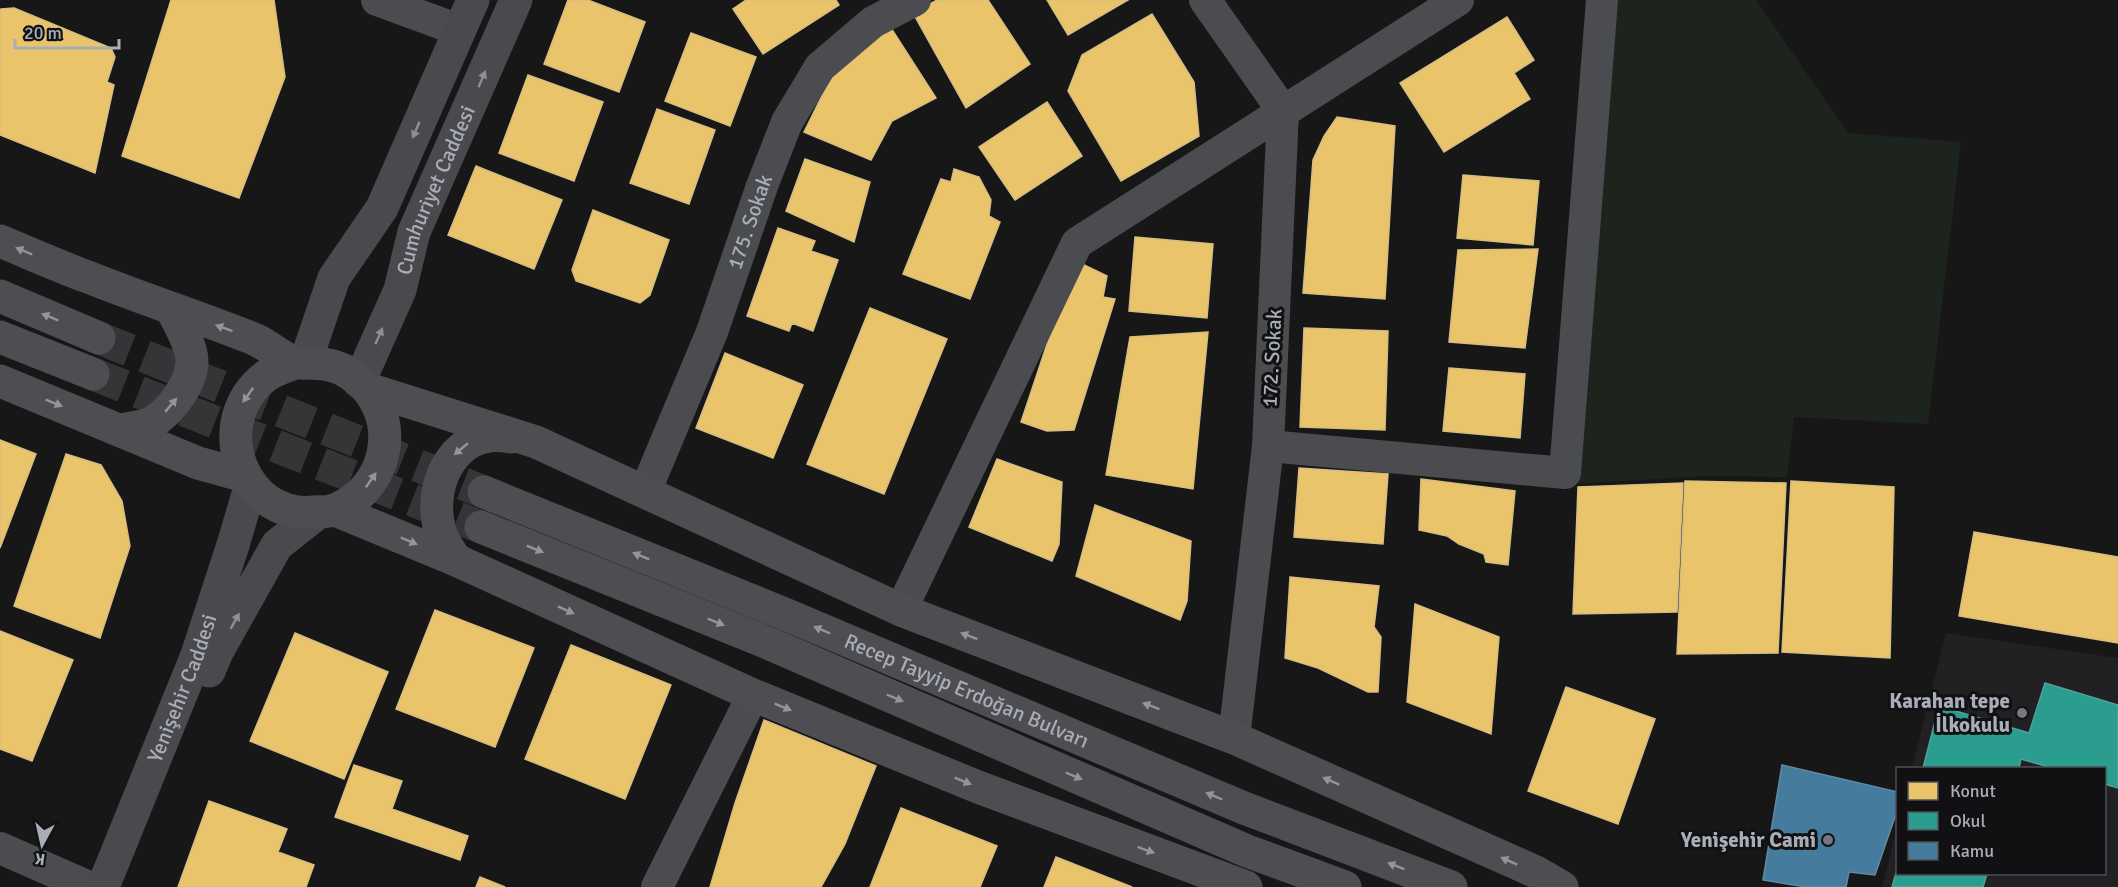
<svg xmlns="http://www.w3.org/2000/svg" width="2118" height="887" viewBox="0 0 2118 887" font-family="Signika,sans-serif">
	<rect width="100%" height="100%" fill="#171717"/>
	<path fill="#212123" d="M1946,633L2118,658V887H1882L1897,827L1898,874H2104V768H1912Z"/>
	<path fill="#1d241e" d="M1605,0H1756L1848,133L1961,142L1928,424L1794,417L1787,477L1707,476L1572,484Z"/>
	<path fill="#e9c46a" stroke="#d6bd81" stroke-width="1.5" d="M171,0H274L285,77L239,198L122,156Z
		M568,0H588L645,22L619,92L544,64Z
		M746,0H836L839,5L763,54L733,9Z
		M937,0H988L1030,64L966,108L913,13Z
		M1047,0H1128L1068,35Z
		M14,8L111,48L115,57L107,82L114,85L95,173L0,135V11L1,9Z
		M1152,14L1194,82L1199,136L1121,181L1068,91L1082,55Z
		M1507,17L1534,60L1514,73L1530,99L1444,152L1400,83Z
		M891,28L936,98L892,121L871,160L804,132L844,51Z
		M691,33L756,57L730,126L665,101Z
		M528,75L603,102L574,181L499,153Z
		M1047,102L1082,156L1015,200L979,147Z
		M657,109L715,130L689,204L630,183Z
		M1337,117L1395,126L1385,299L1303,293L1313,160L1324,136Z
		M805,159L870,182L854,242L786,211Z
		M476,166L562,200L534,269L448,235Z
		M954,169L979,177L991,200L989,216L1000,222L970,299L903,274L941,179L951,182Z
		M1463,175L1539,181L1533,245L1457,238Z
		M593,210L669,240L650,295L640,303L576,281L572,270Z
		M778,228L815,241L811,251L838,260L813,331L792,323L789,331L747,316Z
		M1135,237L1213,244L1207,318L1129,311Z
		M1538,249L1525,348L1449,342L1458,250Z
		M1080,263L1107,276L1103,297L1115,299L1074,430L1047,431L1021,422L1073,266Z
		M870,308L947,339L884,494L807,464Z
		M1304,328L1388,331L1385,430L1300,427Z
		M1208,332L1193,489L1106,475L1130,337Z
		M725,353L803,385L773,458L696,428Z
		M1449,368L1525,374L1520,438L1443,431Z
		M0,440L36,454L0,548Z
		M66,454L101,465L122,501L130,546L100,638L14,606Z
		M997,459L1062,482L1059,544L1052,561L969,527Z
		M1299,468L1388,474L1383,544L1294,537Z
		M1421,479L1515,491L1508,565L1486,562L1484,554L1459,544L1447,536L1419,530Z
		M1685,481L1786,483L1778,653L1677,654Z
		M1791,481L1894,487L1890,658L1782,652Z
		M1683,483L1677,612L1573,614L1578,487Z
		M1095,505L1191,541L1187,601L1180,620L1076,576Z
		M1974,532L2118,557V643L1959,616Z
		M1290,577L1379,586L1374,627L1381,637L1378,692H1368L1318,668L1285,658Z
		M1415,604L1499,637L1491,734L1407,702Z
		M435,610L534,648L495,747L396,709Z
		M0,631L73,660L32,761L0,749Z
		M295,633L388,672L344,779L250,741Z
		M571,645L671,685L625,799L525,759Z
		M1566,687L1655,719L1618,824L1528,791Z
		M764,720L876,766L845,844L821,887H710L735,803Z
		M354,765L402,781L392,809L468,836L460,860L335,817Z
		M209,801L287,829L278,852L314,865L306,887H178Z
		M901,808L997,846L980,887H870Z
		M1056,857L1132,887H1044Z
		M480,877L505,887H476Z"/>
	<path fill="#2a9d8f" stroke="#50a29b" stroke-width="1.5" d="M2045,683L2118,705V788L2104,784V768H2052L2021,759L2019,768H1923L1939,706L2029,733Z
		M1898,866V874H1987L1983,887H1892Z"/>
	<path fill="#457b9d" stroke="#638aa5" stroke-width="1.5" d="M1782,765L1898,792V808L1875,875L1849,872L1846,887H1806L1763,880Z"/>
	<g fill="none" stroke-linecap="round" stroke-linejoin="round">
		<path stroke="#343537" stroke-width="33" stroke-dasharray="33 16" stroke-linecap="butt" d="M99,338L484,492
			M93,374L481,527"/>
		<g stroke="#4b4c50" stroke-width="32">
			<path d="M377,0L459,30"/>
			<path d="M1205,0L1283,111L1268,446L1234,738"/>
			<path d="M1268,446L1565,473L1602,0"/>
			<path id="s1" d="M645,492L712,332L762,186L787,122L820,67L873,22L915,0"/>
			<path d="M901,610L1077,243L1458,0"/>
			<path d="M0,848L89,887"/>
			<path d="M657,887L753,695"/>
		</g>
		<g stroke="#4a4a4e" stroke-width="33">
			<path d="M305,363L334,278L382,208L473,0"/>
			<path id="s2" d="M359,382L400,290L414,232L516,0"/>
			<path d="M209,671L217,652L277,545L319,512"/>
			<path id="s3" d="M103,887L197,655L233,545L251,484"/>
		</g>
		<g stroke="#4e4e52" stroke-width="33">
			<path d="M0,241C29,253 58,266 88,277C143,299 199,317 254,339C268,345 279,356 293,362C297,363 302,363 307,363C321,363 338,365 350,374C402,408 394,484 337,509C331,512 321,512 314,512C246,519 211,433 256,385C266,373 281,368 295,363"/>
			<path d="M0,296L99,338"/>
			<path d="M0,337L93,374"/>
			<path d="M0,381L198,463L245,476"/>
			<path d="M368,389L536,442L901,610L1234,738L1536,872L1562,887"/>
			<path d="M121,430C131,428 144,427 153,422C171,411 192,383 192,361C192,346 178,321 171,308"/>
			<path id="s4" d="M484,492L787,615L1244,808L1451,887"/>
			<path d="M335,510L456,560L753,695L978,787L1246,887"/>
			<path d="M481,527L768,643L1247,851L1345,887"/>
			<path d="M456,560C449,550 441,539 439,527C428,481 457,426 511,437"/>
		</g>
	</g>
	<defs><path id="oneway-solid" d="M-6-.8H1V-3.2L6.5 0L1 3.2V.8H-6Z" transform="scale(1.5)"/></defs>
	<g fill="#8c8f98">
		<use href="#oneway-solid" transform="translate(482 79) rotate(-67)"/>
		<use href="#oneway-solid" transform="translate(416 130) rotate(113)"/>
		<use href="#oneway-solid" transform="translate(379 336) rotate(-66)"/>
		<use href="#oneway-solid" transform="translate(235 621) rotate(-61)"/>
	</g>
	<g fill="#92959e">
		<use href="#oneway-solid" transform="translate(24 251) rotate(-157)"/>
		<use href="#oneway-solid" transform="translate(50 317) rotate(-157)"/>
		<use href="#oneway-solid" transform="translate(224 328) rotate(-160)"/>
		<use href="#oneway-solid" transform="translate(248 395) rotate(126)"/>
		<use href="#oneway-solid" transform="translate(54 403) rotate(22)"/>
		<use href="#oneway-solid" transform="translate(171 405) rotate(-50)"/>
		<use href="#oneway-solid" transform="translate(461 449) rotate(140)"/>
		<use href="#oneway-solid" transform="translate(371 480) rotate(-55)"/>
		<use href="#oneway-solid" transform="translate(409 541) rotate(23)"/>
		<use href="#oneway-solid" transform="translate(535 549) rotate(22)"/>
		<use href="#oneway-solid" transform="translate(641 556) rotate(-158)"/>
		<use href="#oneway-solid" transform="translate(566 610) rotate(24)"/>
		<use href="#oneway-solid" transform="translate(716 622) rotate(22)"/>
		<use href="#oneway-solid" transform="translate(822 630) rotate(-157)"/>
		<use href="#oneway-solid" transform="translate(969 636) rotate(-159)"/>
		<use href="#oneway-solid" transform="translate(895 698) rotate(23)"/>
		<use href="#oneway-solid" transform="translate(1151 706) rotate(-159)"/>
		<use href="#oneway-solid" transform="translate(783 707) rotate(22)"/>
		<use href="#oneway-solid" transform="translate(1074 776) rotate(23)"/>
		<use href="#oneway-solid" transform="translate(963 781) rotate(22)"/>
		<use href="#oneway-solid" transform="translate(1331 781) rotate(-156)"/>
		<use href="#oneway-solid" transform="translate(1214 796) rotate(-157)"/>
		<use href="#oneway-solid" transform="translate(1146 850) rotate(20)"/>
		<use href="#oneway-solid" transform="translate(1509 861) rotate(-156)"/>
		<use href="#oneway-solid" transform="translate(1396 866) rotate(-159)"/>
	</g>
	<g fill="#757880" stroke="#111113" stroke-width="2">
		<circle cx="2022" cy="713" r="6"/>
		<circle cx="1828" cy="840" r="6"/>
	</g>
	<g text-anchor="middle" stroke-width="6" stroke-linejoin="round" paint-order="stroke">
		<g font-size="21" fill="#a8adb8" stroke="#111113">
			<text dy="7" stroke="none"><textPath href="#s2" startOffset="207">Cumhuriyet Caddesi</textPath></text>
			<text dy="7" stroke="none"><textPath href="#s1" startOffset="290">175. Sokak</textPath></text>
			<text transform="translate(1272 358) rotate(-87)" y="7">172. Sokak</text>
			<text dy="7" stroke="none"><textPath href="#s3" startOffset="214">Yenişehir Caddesi</textPath></text>
			<text dy="7" stroke="none"><textPath href="#s4" startOffset="522">Recep Tayyip Erdoğan Bulvarı</textPath></text>
		</g>
		<g font-size="21" font-weight="bold" fill="#a8adb8" stroke="#111113" text-anchor="end">
			<text x="2010" y="708">Karahan tepe<tspan x="2010" dy="24">İlkokulu</tspan></text>
			<text x="1816" y="847">Yenişehir Cami</text>
		</g>
	</g>
	<rect x="1896" y="767" width="210" height="108" fill="#111113" stroke="#4d4f55" stroke-width="1.5"/>
	<rect x="1908" y="782" width="30" height="18" fill="#e9c46a" stroke="#4d4f55" stroke-width="1.5"/>
	<text x="1950" y="797" font-size="18" fill="#a8adb8">Konut</text>
	<rect x="1908" y="812" width="30" height="18" fill="#2a9d8f" stroke="#4d4f55" stroke-width="1.5"/>
	<text x="1950" y="827" font-size="18" fill="#a8adb8">Okul</text>
	<rect x="1908" y="842" width="30" height="18" fill="#457b9d" stroke="#4d4f55" stroke-width="1.5"/>
	<text x="1950" y="857" font-size="18" fill="#a8adb8">Kamu</text>
	<g transform="translate(42 845) rotate(188)" stroke="#111113" stroke-width="4.5" paint-order="stroke">
	<path d="M0-4.5L10 22L0 15L-10 22Z" fill="#a8adb8"/>
	<text y="-9" font-size="16" font-weight="bold" text-anchor="middle" fill="#a8adb8">K</text>
	</g>
	<path d="M15 39v9h104v-9" fill="none" stroke="#a8adb8" stroke-width="3"/>
	<text x="24" y="39" font-size="18" fill="#a8adb8" stroke="#111113" stroke-width="4.5" paint-order="stroke">20 m</text>
</svg>
